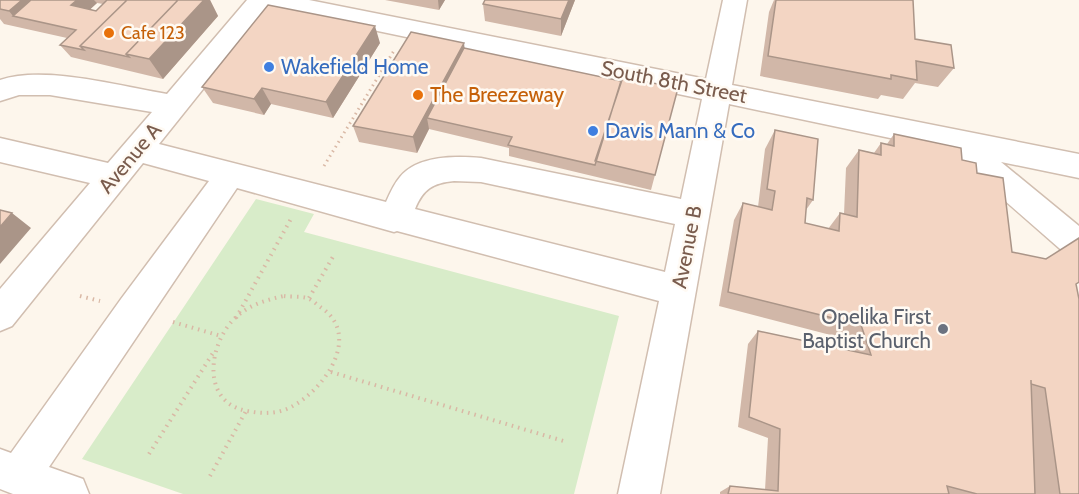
<svg xmlns="http://www.w3.org/2000/svg" width="1079" height="494" viewBox="0 0 1079 494" font-family="Cabin,sans-serif">
	<rect width="100%" height="100%" fill="#fdf6ec"/>
	<path fill="#d8ecc9" d="M256,199L314,214L304,232L619,316L574,494H183L82,459Z"/>
	<g fill="none" stroke-linecap="round" stroke-linejoin="round">
		<defs>
			<path id="minor" d="M247,0H309L706,79L723,0H747L732,85L1079,154V178L1001,162L1079,226V259L1067,255L947,150L729,104L660,494H618L659,301L397,231L394,232L237,188L49,467L83,479L89,494H13L0,489V449L11,453L121,299L209,181L143,163L12,326L0,331V289L90,183L0,162V138L108,163L152,112L50,95H19L0,101V80C44,65 120,86 167,94ZM268,8L702,99L681,199L481,158C456,156 418,155 400,177C394,184 390,193 386,202L159,144ZM454,181L481,182L675,224L665,272L415,209C423,189 433,183 454,181Z"/>
		</defs>
		<use href="#minor" stroke="#d1beb0" stroke-width="3"/>
		<path stroke="#d9b8a5" stroke-width="3" stroke-dasharray="1.5 4" stroke-linecap="butt" d="M324,166L395,49"/>
		<path stroke="#d9b8a5" stroke-width="4" stroke-dasharray="1.5 5" stroke-linecap="butt" d="M80,296L100,301
			M284,296C291,297 300,296 307,298C313,300 317,305 322,308C362,337 324,390 291,407C278,414 262,414 247,411C200,402 209,344 234,319C248,305 266,300 284,296Z
			M309,298L334,255
			M236,318L292,217
			M173,322L221,336
			M331,372L567,442
			M149,454L213,353
			M210,476L246,411"/>
		<use href="#minor" fill="#fff" fill-rule="evenodd"/>
	</g>
	<path fill="#d1b7a8" fill-rule="evenodd" d="M0,0H210L218,16L163,79L71,57L60,45L67,38L4,24L0,19ZM97,3L103,4L96,11L90,9Z
		M385,0H445L439,10Z
		M485,0H575L561,36L485,21L483,4Z
		M774,0L915,39L954,68L938,87L915,83L903,99L881,95L878,99L760,76L769,12Z
		M380,43L333,118L271,104L264,115L213,103L202,87Z
		M464,48L621,81L678,88L651,190L509,156V148L429,129L417,153L359,142L353,126Z
		M775,130L813,200L806,210L805,223L828,229L840,213L844,214L846,168L859,150L874,153L881,143L887,144L894,134L962,160L977,173L1012,252L1076,284L1079,494H720V492L730,486L765,490L768,438L738,427L748,344L758,331L850,350L846,339L719,306L734,220L743,203L758,207L765,149Z"/>
	<path fill="#aa9588" d="M22,0H56L13,16L9,11Z
		M77,0H94L97,3L81,18L71,5Z
		M204,0H210L218,16L163,79L149,59Z
		M438,0H445L439,10Z
		M569,0H575L561,36V19Z
		M375,26L380,43L333,118L326,102Z
		M464,43L466,60L427,118L429,129L417,153L413,137Z
		M262,88L271,104L264,115L254,99Z
		M12,213L31,228L0,264V227Z"/>
	<path fill="#f3d5c3" stroke="#aa9588" stroke-width="1.5" d="M0,0H22L9,11L0,9Z
		M31,0H77L71,5L96,11L107,0H127L80,46L84,50L60,45L76,30L13,16Z
		M127,0H178L126,54L129,57L80,46Z
		M178,0H204L149,59L126,54Z
		M485,0H569L561,19L483,4Z
		M776,0H913L915,39L951,45L954,68L916,61L917,80L891,75V79L768,56Z
		M268,5L375,26L326,102L262,88L254,99L202,87Z
		M411,32L464,43L413,137L353,126Z
		M464,48L621,81L595,165L508,145L512,137L427,118Z
		M623,77L678,88L655,175L595,161Z
		M775,130L818,139L813,200L807,198L805,223L839,231L840,213L857,217L859,150L881,155V143L894,146V134L961,148L962,160L976,163L977,173L1003,178L1012,252L1046,259L1079,238V282L1076,284L1079,299V494H1060L1045,388L1031,384V380L1035,494H977L947,486L949,494H728L730,486L778,491L780,429L749,417L758,331L871,355L861,325L728,292L743,203L772,210L775,191L767,189Z
		M0,210L12,213L0,227Z"/>
	<g fill="#e8710a" stroke="#fffaf3" stroke-width="2">
		<circle cx="109" cy="33" r="6"/>
		<circle cx="418" cy="95" r="6"/>
	</g>
	<g fill="#3f7fe0" stroke="#fffaf3" stroke-width="2">
		<circle cx="269" cy="67" r="6"/>
		<circle cx="593" cy="131" r="6"/>
	</g>
	<circle fill="#6b7280" stroke="#fffaf3" stroke-width="2" cx="943" cy="329" r="6"/>
	<g text-anchor="middle" stroke-width="5" stroke-linejoin="round" paint-order="stroke">
		<g font-size="18" fill="#c56008" stroke="#fffaf3" text-anchor="start">
			<text x="121" y="39">Cafe 123</text>
		</g>
		<g font-size="21" fill="#366cbe" stroke="#fffaf3" text-anchor="start">
			<text x="281" y="74">Wakefield Home</text>
			<text x="605" y="138">Davis Mann &amp; Co</text>
		</g>
		<g font-size="21" fill="#7a5c4d" stroke="#fffaf3">
			<text transform="translate(674 82) rotate(11)" y="7">South 8th Street</text>
			<text transform="translate(130 158) rotate(-50)" y="7">Avenue A</text>
			<text transform="translate(687 247) rotate(-79)" y="7">Avenue B</text>
		</g>
		<g font-size="21" fill="#c56008" stroke="#fffaf3" text-anchor="start">
			<text x="430" y="102">The Breezeway</text>
		</g>
		<g font-size="21" fill="#5b616d" stroke="#fffaf3" text-anchor="end">
			<text x="931" y="324">Opelika First<tspan x="931" dy="24">Baptist Church</tspan></text>
		</g>
	</g>
</svg>
